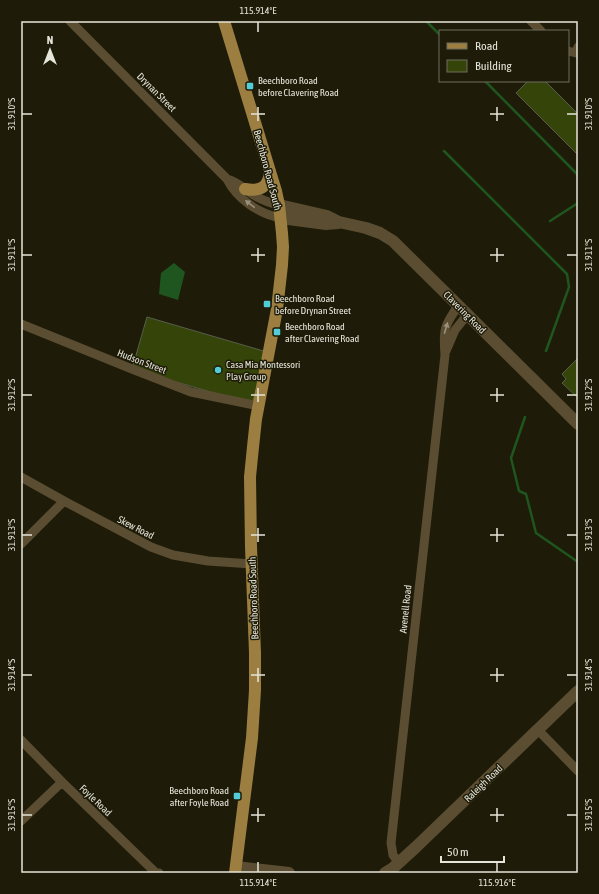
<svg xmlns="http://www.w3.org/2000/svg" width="599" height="894" viewBox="0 0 599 894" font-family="'Asap Condensed',sans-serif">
	<rect width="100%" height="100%" fill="#1e1c09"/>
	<path fill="#1f551e" d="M174,263L185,272L178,300L159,294L161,273Z"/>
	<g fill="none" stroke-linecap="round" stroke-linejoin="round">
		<path stroke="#1f551e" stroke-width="2.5" d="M426,21L440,35
			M485,81L578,175
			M444,151L567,274L569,287L546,351
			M550,221L578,203
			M525,417L511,458L519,491L526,494L536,533L578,562"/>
	</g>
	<path fill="#354408" stroke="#575e4b" d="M528,81H545L578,114V155L516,93Z
		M147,317L267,352L252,404L132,369Z
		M578,358V398L562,383L566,379L562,374Z"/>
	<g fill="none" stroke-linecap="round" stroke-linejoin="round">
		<path stroke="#5b4d31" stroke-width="9" d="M70,21L227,179C237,199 259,214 281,218
			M531,21L541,31
			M568,51L576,53L578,47
			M227,179C238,182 243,188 252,194C261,200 270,203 279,205
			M21,324L132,369L191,392L259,406
			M446,351L455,330L468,314
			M21,477L64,501L151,547L173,555L208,561L252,564
			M21,544L64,501
			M538,730L578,771
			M21,740L62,782L156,873H159
			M21,821L62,782
			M399,863L393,855L391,843L445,355C443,330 444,325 459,305"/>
		<path stroke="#5b4d31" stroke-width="12" d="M279,205L327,216L339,222L366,228L380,233L393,241L578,424
			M281,218L326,224L338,223
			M236,867L289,873
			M385,873L393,868L416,847L578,691"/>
		<path stroke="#9c7e41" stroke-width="12" d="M224,21L276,191L279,205L282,233L283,247L282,265L277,309L256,419L253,447L250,477L251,547L255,653V690L252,738L235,873
			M245,189C260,192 269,187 270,171"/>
	</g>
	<defs><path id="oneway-solid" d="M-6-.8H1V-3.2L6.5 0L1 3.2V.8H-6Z"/></defs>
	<g fill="#9a917d">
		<use href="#oneway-solid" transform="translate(250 204) rotate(-142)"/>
		<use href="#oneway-solid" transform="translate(446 328) rotate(-74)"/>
	</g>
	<path fill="none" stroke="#e6e5d9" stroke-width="1.5" d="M258,22V32M258,107V121M497,107V121M22,114H32M251,114H265M490,114H504M567,114H577M258,248V262M497,248V262M22,255H32M251,255H265M490,255H504M567,255H577M258,388V402M497,388V402M22,395H32M251,395H265M490,395H504M567,395H577M258,528V542M497,528V542M22,535H32M251,535H265M490,535H504M567,535H577M258,668V682M497,668V682M22,675H32M251,675H265M490,675H504M567,675H577M258,808V822M497,808V822M22,815H32M251,815H265M490,815H504M567,815H577M258,862V872M497,862V872"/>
	<g fill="#52ccd6" stroke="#1e1c09" stroke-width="1.5">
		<rect x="246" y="82" width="8" height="8" rx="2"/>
		<rect x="263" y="300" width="8" height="8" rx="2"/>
		<rect x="273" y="328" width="8" height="8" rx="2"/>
		<circle cx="218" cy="370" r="4"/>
		<rect x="233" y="792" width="8" height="8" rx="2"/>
	</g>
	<g text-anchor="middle" stroke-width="3" stroke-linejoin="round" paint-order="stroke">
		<g font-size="10" fill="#e6e5d9" stroke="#1e1c09" text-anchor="start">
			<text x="258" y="84">Beechboro Road<tspan x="258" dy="12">before Clavering Road</tspan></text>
			<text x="275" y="302">Beechboro Road<tspan x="275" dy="12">before Drynan Street</tspan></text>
			<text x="285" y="330">Beechboro Road<tspan x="285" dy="12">after Clavering Road</tspan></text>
			<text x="226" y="368">Casa Mia Montessori<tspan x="226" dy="12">Play Group</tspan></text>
			<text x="229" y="794" text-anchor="end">Beechboro Road<tspan x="229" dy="12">after Foyle Road</tspan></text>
		</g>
		<g font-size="10" fill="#e6e5d9" stroke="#1e1c09">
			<text transform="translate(157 92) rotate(45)" y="4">Drynan Street</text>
			<text transform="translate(268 170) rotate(75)" y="4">Beechboro Road South</text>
			<text transform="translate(465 312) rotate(45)" y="4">Clavering Road</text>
			<text transform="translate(142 361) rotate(21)" y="4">Hudson Street</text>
			<text transform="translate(136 527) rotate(27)" y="4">Skew Road</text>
			<text transform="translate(253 598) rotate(-92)" y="4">Beechboro Road South</text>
			<text transform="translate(405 609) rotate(-84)" y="4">Avenell Road</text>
			<text transform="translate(483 783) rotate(-44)" y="4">Raleigh Road</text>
			<text transform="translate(96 800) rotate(44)" y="4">Foyle Road</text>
		</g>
	</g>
	<rect width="599" height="894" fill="none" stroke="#1e1c09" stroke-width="44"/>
	<rect x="439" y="30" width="130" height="52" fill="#1e1c09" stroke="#6e6c5c"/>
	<rect x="447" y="43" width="20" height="6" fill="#9c7e41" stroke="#6e6c5c"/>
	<text x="475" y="50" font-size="12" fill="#e6e5d9">Road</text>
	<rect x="447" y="60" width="20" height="12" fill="#354408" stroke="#6e6c5c"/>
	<text x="475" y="70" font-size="12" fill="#e6e5d9">Building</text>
	<g transform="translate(50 50)" stroke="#1e1c09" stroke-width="3" paint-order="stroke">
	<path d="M0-3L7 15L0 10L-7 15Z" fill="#e6e5d9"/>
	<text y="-6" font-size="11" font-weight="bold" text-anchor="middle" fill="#e6e5d9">N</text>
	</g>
	<path d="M441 856v6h63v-6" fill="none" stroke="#e6e5d9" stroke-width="2"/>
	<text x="447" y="856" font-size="12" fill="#e6e5d9" stroke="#1e1c09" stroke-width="3" paint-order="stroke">50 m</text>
	<rect x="22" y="22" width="555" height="850" fill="none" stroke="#e6e5d9" stroke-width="1.5"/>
	<g font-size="10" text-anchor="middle" fill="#e6e5d9">
		<text x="258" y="14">115.914°E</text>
		<text transform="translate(11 114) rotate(-90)" y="4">31.910°S</text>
		<text transform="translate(588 114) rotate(-90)" y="4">31.910°S</text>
		<text transform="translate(11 255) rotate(-90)" y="4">31.911°S</text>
		<text transform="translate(588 255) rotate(-90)" y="4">31.911°S</text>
		<text transform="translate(11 395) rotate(-90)" y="4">31.912°S</text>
		<text transform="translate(588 395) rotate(-90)" y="4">31.912°S</text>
		<text transform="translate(11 535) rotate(-90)" y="4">31.913°S</text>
		<text transform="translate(588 535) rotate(-90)" y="4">31.913°S</text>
		<text transform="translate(11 675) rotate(-90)" y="4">31.914°S</text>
		<text transform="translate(588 675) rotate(-90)" y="4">31.914°S</text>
		<text transform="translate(11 815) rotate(-90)" y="4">31.915°S</text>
		<text transform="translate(588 815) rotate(-90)" y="4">31.915°S</text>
		<text x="258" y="886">115.914°E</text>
		<text x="497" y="886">115.916°E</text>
	</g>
</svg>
